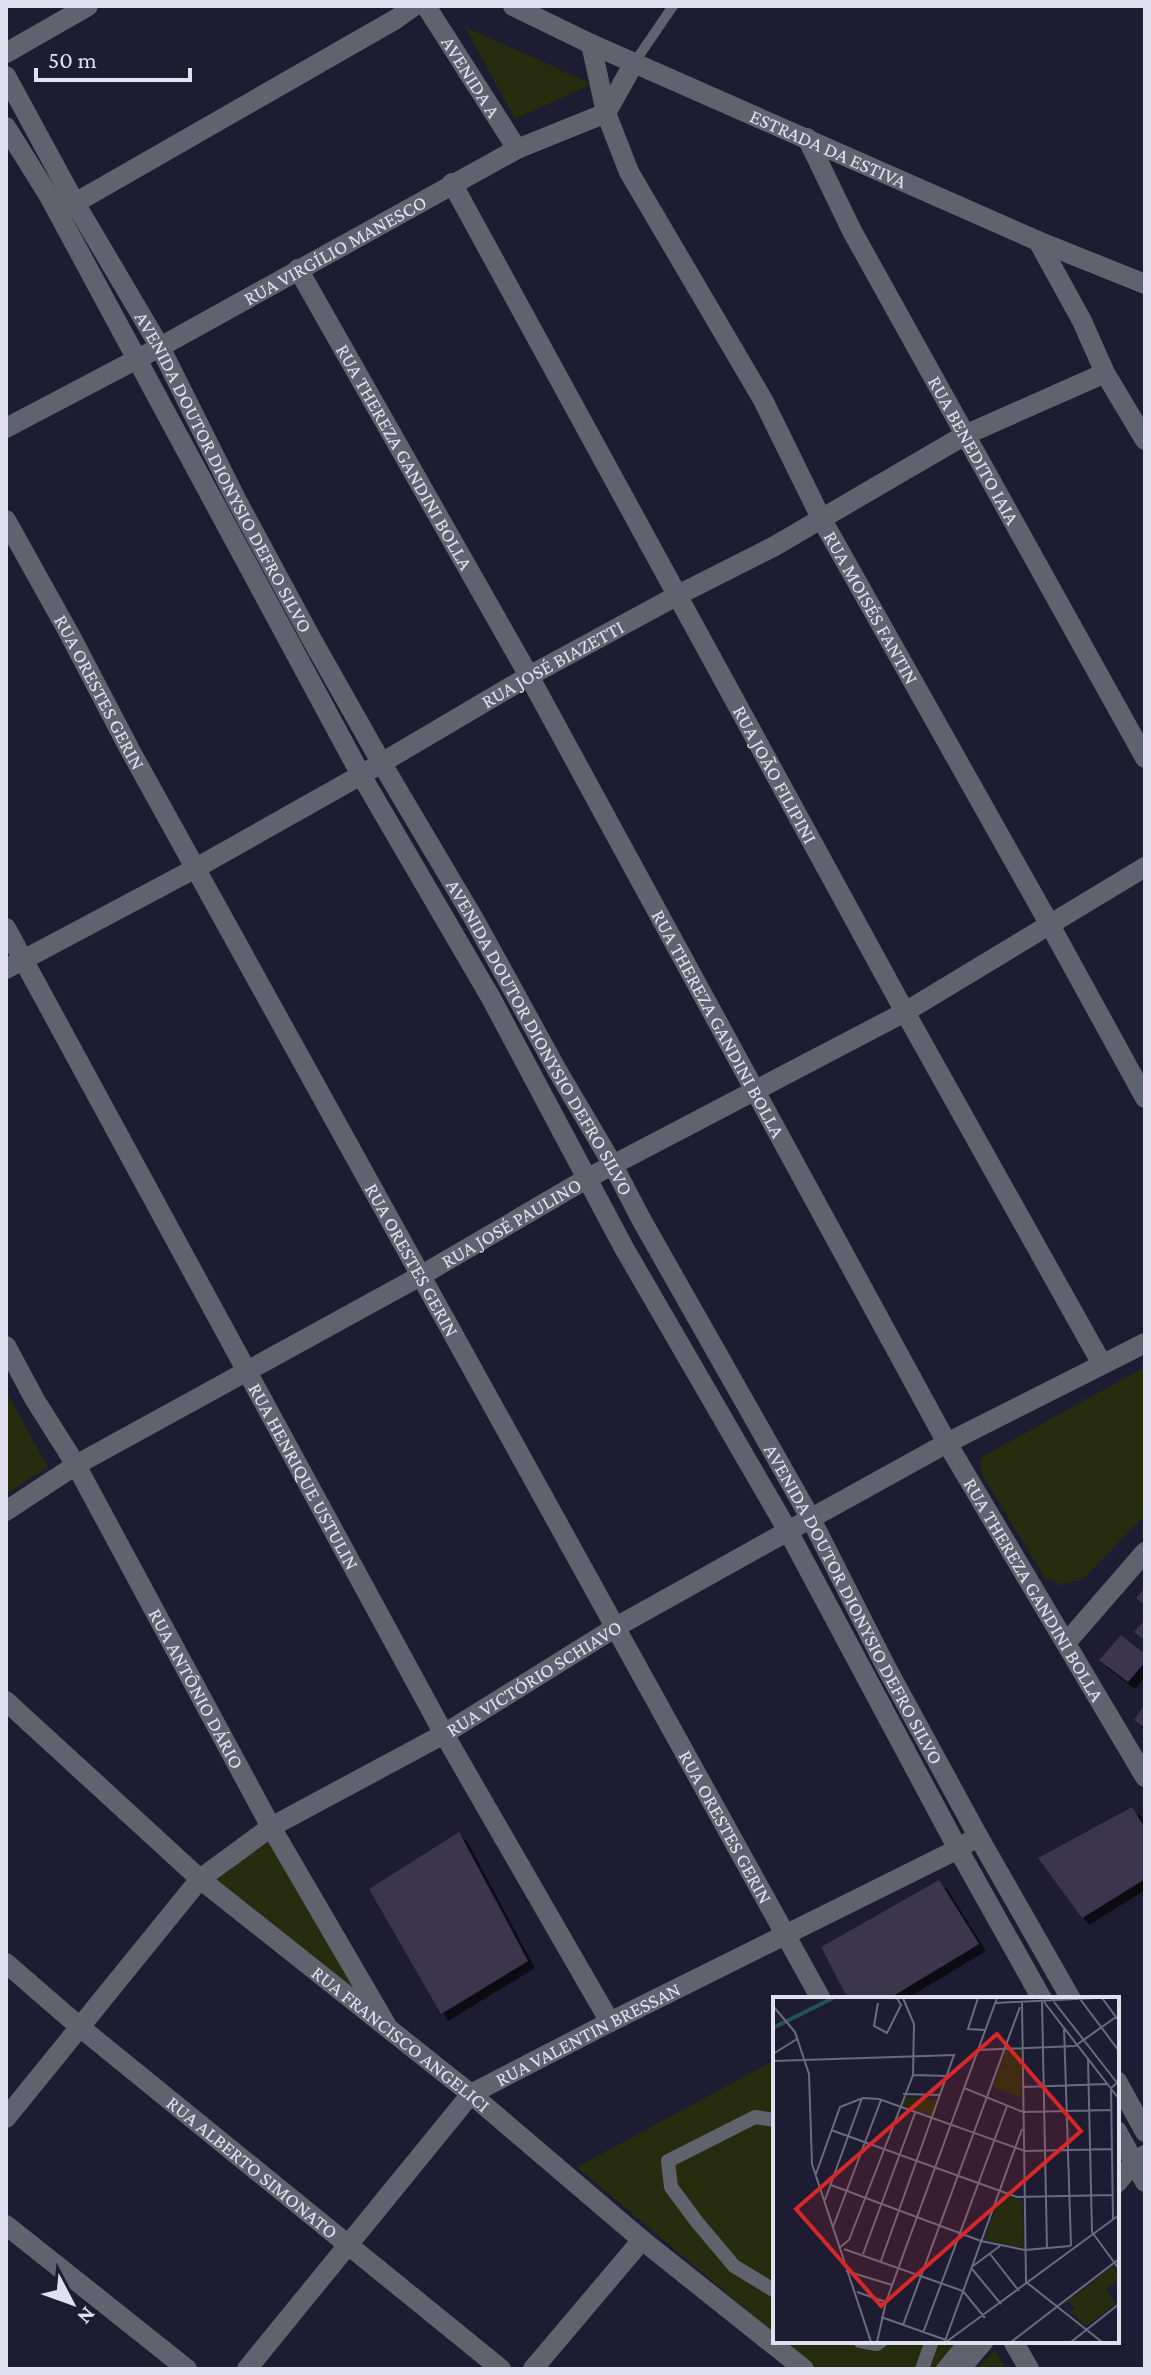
<svg xmlns="http://www.w3.org/2000/svg" width="1151" height="2375" viewBox="0 0 1151 2375" font-family="'Crimson Pro',serif">
	<defs>
		<filter id="shadow"><feDropShadow dx="7" dy="7" stdDeviation="0" flood-color="#0009"/></filter>
	</defs>
	<rect width="100%" height="100%" fill="#1e1c33"/>
	<path fill="#272c0e" d="M465,27L592,84L515,119Z
		M1145,1367V1515L1083,1579L1061,1585L1045,1578L982,1474L980,1458Z
		M6,1391L48,1467L6,1494Z
		M265,1835L371,2010L206,1881Z
		M775,2060V2334L577,2167Z
		M783,2341H980L955,2369H817Z
		M995,2350L1006,2369H977Z"/>
	<path fill="#3a344d" filter="url(#shadow)" d="M1145,1588V1605L1136,1598Z
		M1145,1620V1641L1134,1632Z
		M1121,1635L1145,1654V1662L1128,1682L1099,1660Z
		M1145,1704V1728L1134,1720Z
		M1132,1807L1145,1828V1879L1082,1918L1038,1858Z
		M459,1832L528,1961L441,2014L369,1889Z
		M939,1880L979,1944L888,1999H848L821,1947Z"/>
	<g fill="none" stroke-linecap="round" stroke-linejoin="round">
		<path stroke="#60626e" stroke-width="10" d="M634,63L673,6"/>
		<path stroke="#60626e" stroke-width="14" d="M775,2120L755,2117L668,2161L671,2187L697,2222L734,2266L775,2291
			M860,2341L877,2344L881,2341
			M922,2369L932,2341
			M943,2369L966,2341"/>
		<g stroke="#60626e" stroke-width="20">
			<path d="M6,53L88,6"/>
			<path id="s1" d="M606,113L629,172L763,400L821,518L1050,925L1145,1098"/>
			<path id="s2" d="M807,138L852,231L1145,758"/>
			<path id="s3" d="M452,183L905,1012L1102,1364"/>
			<path d="M75,203L396,19L414,6"/>
			<path d="M1038,241L1082,321L1105,373L1145,440"/>
			<path id="s4" d="M298,269L529,676L947,1443L1145,1777"/>
			<path id="s5" d="M6,928L444,1734L610,2022"/>
			<path id="s6" d="M6,969L196,868L361,775L529,676L678,595L773,547L965,435L1105,373"/>
			<path id="s7" d="M6,1346L35,1400L76,1465L271,1827L387,2026"/>
			<path id="s8" d="M6,1511L76,1465L422,1275L586,1179L905,1012L1145,867"/>
			<path d="M1066,1643L1145,1552"/>
			<path id="s9" d="M6,1963L81,2028L501,2369"/>
			<path id="s10" d="M6,2118L200,1879L271,1827L444,1734L616,1627L788,1531L947,1443L1145,1343"/>
			<path d="M1117,2183L1134,2162L1145,2155"/>
			<path d="M6,2225L187,2369"/>
			<path id="s11" d="M247,2369L471,2094L610,2022L958,1849L978,1836"/>
			<path d="M533,2369L642,2240"/>
			<path d="M960,2369L984,2341"/>
		</g>
		<g stroke="#60626e" stroke-width="20">
			<path id="s12" d="M426,6L517,149"/>
			<path id="s13" d="M513,6L591,44L1038,241L1145,284"/>
			<path id="s14" d="M6,76L75,203L160,347L236,499L311,638L381,762L474,919L557,1070L613,1165L641,1219L811,1519L886,1667L978,1836L1071,1999"/>
			<path d="M606,113L634,63"/>
			<path d="M6,127L49,196L361,775L491,998L624,1248L788,1531L958,1849L1042,1999"/>
			<path id="s15" d="M6,428L160,347L517,149L606,113L591,44"/>
			<path id="s16" d="M6,520L70,635L130,750L821,1999"/>
			<path id="s17" d="M6,1701L200,1879L471,2094L642,2240L804,2369"/>
			<path d="M1117,2081L1145,2132"/>
			<path d="M1117,2131L1145,2182"/>
			<path d="M1013,2341L1029,2369"/>
		</g>
	</g>
	<g text-anchor="middle" stroke-width="6" stroke-linejoin="round" paint-order="stroke">
		<g font-size="20" fill="#e0e0f0" stroke="#1e1c33">
			<text dy="7" stroke="none"><textPath href="#s12" startOffset="84">AVENIDA A</textPath></text>
			<text dy="7" stroke="none"><textPath href="#s13" startOffset="346">ESTRADA DA ESTIVA</textPath></text>
			<text dy="7" stroke="none"><textPath href="#s15" startOffset="374">RUA VIRGÍLIO MANESCO</textPath></text>
			<text dy="7" stroke="none"><textPath href="#s2" startOffset="354">RUA BENEDITO IAIA</textPath></text>
			<text dy="7" stroke="none"><textPath href="#s4" startOffset="216">RUA THEREZA GANDINI BOLLA</textPath></text>
			<text dy="7" stroke="none"><textPath href="#s14" startOffset="452">AVENIDA DOUTOR DIONYSIO DEFRO SILVO</textPath></text>
			<text dy="7" stroke="none"><textPath href="#s1" startOffset="562">RUA MOISÉS FANTIN</textPath></text>
			<text dy="7" stroke="none"><textPath href="#s6" startOffset="626">RUA JOSÉ BIAZETTI</textPath></text>
			<text dy="7" stroke="none"><textPath href="#s16" startOffset="196">RUA ORESTES GERIN</textPath></text>
			<text dy="7" stroke="none"><textPath href="#s3" startOffset="674">RUA JOÃO FILIPINI</textPath></text>
			<text dy="7" stroke="none"><textPath href="#s4" startOffset="864">RUA THEREZA GANDINI BOLLA</textPath></text>
			<text dy="7" stroke="none"><textPath href="#s14" startOffset="1100">AVENIDA DOUTOR DIONYSIO DEFRO SILVO</textPath></text>
			<text dy="7" stroke="none"><textPath href="#s8" startOffset="582">RUA JOSÉ PAULINO</textPath></text>
			<text dy="7" stroke="none"><textPath href="#s16" startOffset="844">RUA ORESTES GERIN</textPath></text>
			<text dy="7" stroke="none"><textPath href="#s5" startOffset="624">RUA HENRIQUE USTULIN</textPath></text>
			<text dy="7" stroke="none"><textPath href="#s4" startOffset="1512">RUA THEREZA GANDINI BOLLA</textPath></text>
			<text dy="7" stroke="none"><textPath href="#s14" startOffset="1748">AVENIDA DOUTOR DIONYSIO DEFRO SILVO</textPath></text>
			<text dy="7" stroke="none"><textPath href="#s10" startOffset="698">RUA VICTÓRIO SCHIAVO</textPath></text>
			<text dy="7" stroke="none"><textPath href="#s7" startOffset="392">RUA ANTÔNIO DÁRIO</textPath></text>
			<text dy="7" stroke="none"><textPath href="#s16" startOffset="1492">RUA ORESTES GERIN</textPath></text>
			<text dy="7" stroke="none"><textPath href="#s11" startOffset="486">RUA VALENTIN BRESSAN</textPath></text>
			<text dy="7" stroke="none"><textPath href="#s17" startOffset="520">RUA FRANCISCO ANGELICI</textPath></text>
			<text dy="7" stroke="none"><textPath href="#s9" startOffset="320">RUA ALBERTO SIMONATO</textPath></text>
		</g>
	</g>
	<g transform="translate(773 1997)">
		<rect width="346" height="346" fill="#1e1c33"/>
		<path d="M233,54H248V101L220,90ZM133,100L164,103L159,119L129,108ZM228,197L249,203L251,251L211,243ZM341,268L346,283L333,292L343,307L313,329L297,315L302,311L295,304Z" fill="#272c0e"/>
		<path fill="none" stroke="#235357" stroke-width="4" d="M0,31L60,1"/>
		<path fill="none" stroke="#6c6a7f" stroke-width="2" d="M205,1L195,32L212,33M278,1L345,87M329,1L346,24M307,2L346,54M269,4L274,251M249,5L253,285L329,345M271,5L346,102M105,6L101,29L114,36L128,8L124,1M222,6L323,1M0,9L22,35L36,77L39,167L98,345M291,30L298,249M204,53L302,49L343,20M0,57L24,42M315,62L319,235L346,272M0,64L181,58L108,264M140,78L174,79M250,90L335,87M191,91L250,115L338,113M130,97L168,98M58,133L244,200L340,198M43,177L67,110L90,101L106,102L252,154L339,152M58,188L208,244L252,253L297,249M52,203L89,101M340,222L338,91L344,86M60,230L108,103M66,251L76,243L140,78L141,27L130,1M71,252L190,294L212,321M90,257L142,116M217,257L246,294M200,269L227,249M199,272L228,307M73,274L119,288M84,295L113,305M108,320L173,343M130,328L247,10M150,336L234,109M172,344L249,132M104,345L113,305L224,1M173,345L346,218M238,345L346,262M298,345L346,307"/>
		<path fill="#d62828" fill-opacity="0.15" stroke="#d62828" stroke-width="4" d="M224,37L308,134L108,309L23,212Z"/>
		<rect width="346" height="346" fill="none" stroke="#e0e0f0" stroke-width="4"/>
	</g>
	<rect width="1151" height="2375" fill="none" stroke="#e0e0f0" stroke-width="16"/>
	<g transform="translate(72 2303) rotate(131)" stroke="#1e1c33" stroke-width="6" paint-order="stroke">
	<path d="M0-6L14 30L0 20L-14 30Z" fill="#e0e0f0"/>
	<text y="-12" font-size="22" font-weight="bold" text-anchor="middle" fill="#e0e0f0">N</text>
	</g>
	<path d="M36 68v12h154v-12" fill="none" stroke="#e0e0f0" stroke-width="4"/>
	<text x="48" y="68" font-size="24" fill="#e0e0f0" stroke="#1e1c33" stroke-width="6" paint-order="stroke">50 m</text>
</svg>
